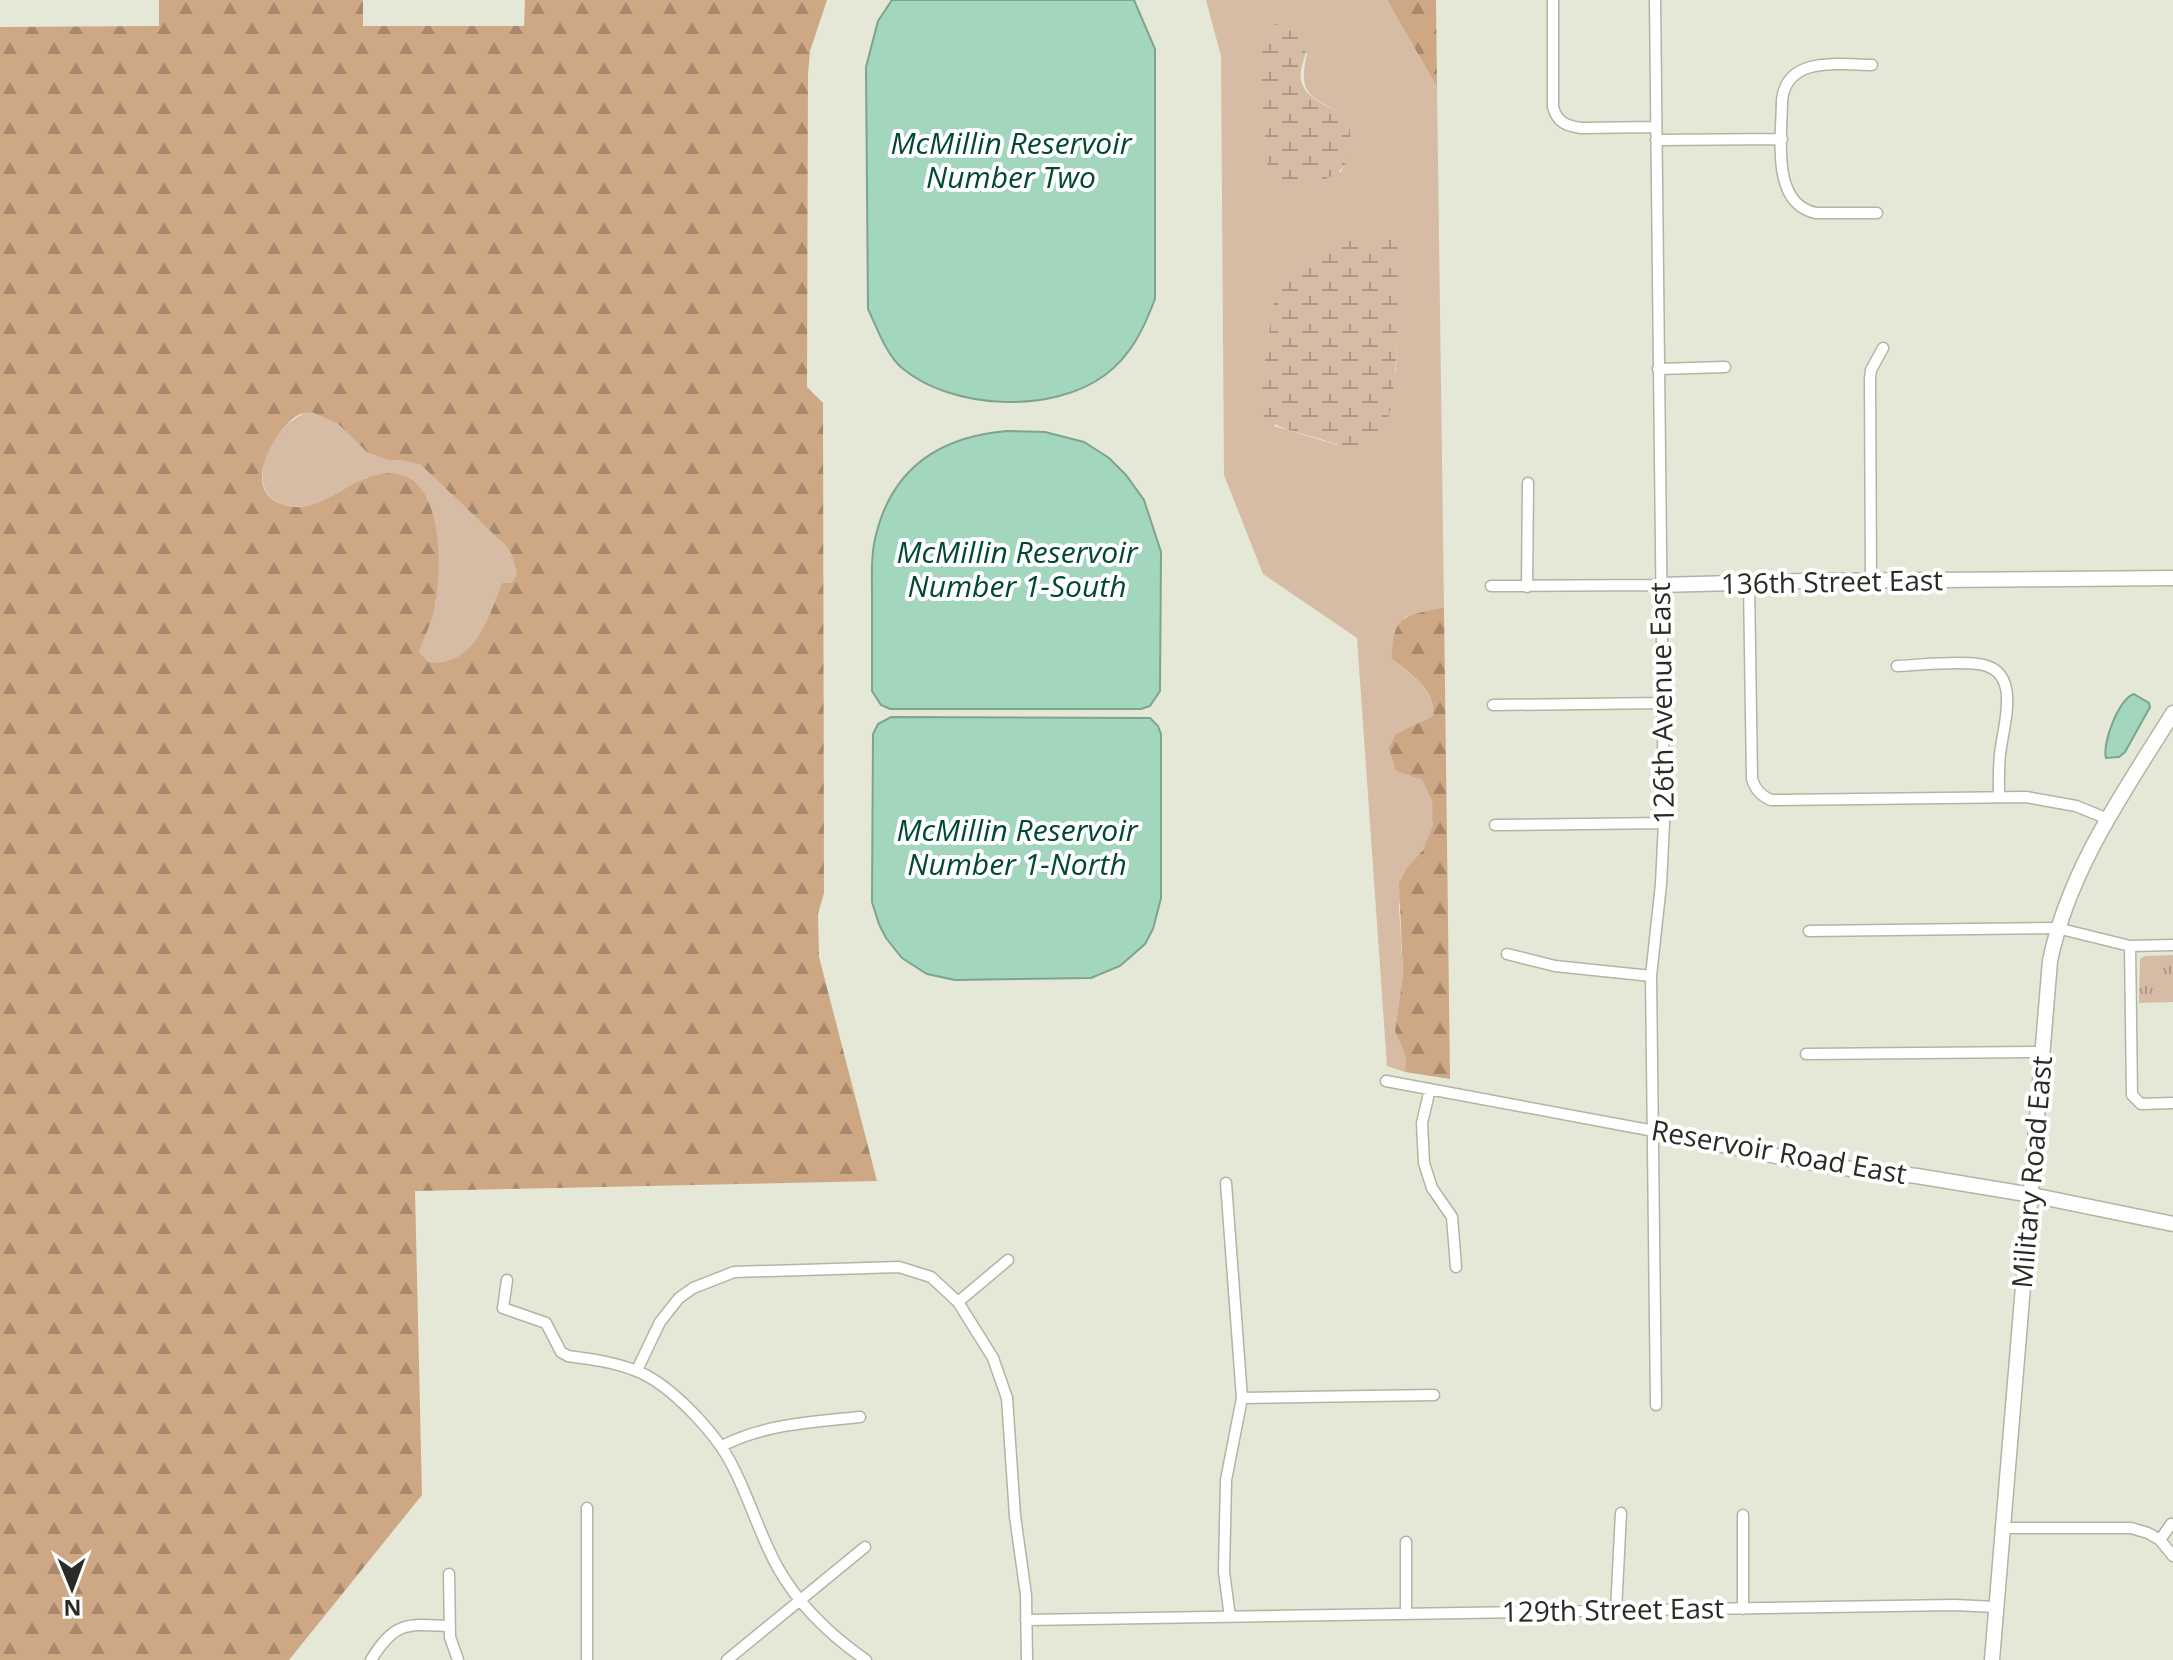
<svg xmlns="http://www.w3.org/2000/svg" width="2173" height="1660" viewBox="0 0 2173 1660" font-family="'Open Sans',sans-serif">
	<defs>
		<pattern id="forest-firs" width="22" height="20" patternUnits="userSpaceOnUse" patternTransform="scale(2)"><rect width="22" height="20" fill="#cea785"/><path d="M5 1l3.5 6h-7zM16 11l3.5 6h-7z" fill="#a7886d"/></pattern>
		<pattern id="wetland-marsh" width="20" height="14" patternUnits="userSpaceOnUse" patternTransform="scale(2)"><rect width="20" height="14" fill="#d6bba5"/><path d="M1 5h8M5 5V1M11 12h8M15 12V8" fill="none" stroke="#ae9886"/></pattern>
		<pattern id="park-tufts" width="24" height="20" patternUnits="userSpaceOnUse" patternTransform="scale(2)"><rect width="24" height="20" fill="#d6bba5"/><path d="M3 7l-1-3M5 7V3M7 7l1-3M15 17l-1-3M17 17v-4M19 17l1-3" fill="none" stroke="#ae9886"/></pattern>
	</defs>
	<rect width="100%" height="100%" fill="#e5e8d7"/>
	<path fill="#d6bba5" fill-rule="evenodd" d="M1206,0H1387L1437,87L1444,607L1405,617L1392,659C1411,675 1435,689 1433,716L1419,723L1396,771L1422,780L1432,801L1434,826L1423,850L1408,866L1399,906L1403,975L1395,1031L1406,1057L1405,1072L1387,1066L1357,638L1263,574L1224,475L1221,56ZM1276,24L1307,53C1297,97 1311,96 1346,116C1348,137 1353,155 1340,173ZM1398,249L1396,371L1337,445L1274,426Z
		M312,411L338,424L368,453L391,461L401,460L421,465L505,545L511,553L517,574L511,583H502C489,618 475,667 429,662L419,652L436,602L367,477C349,488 328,504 306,506C232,512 265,422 312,411Z"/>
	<path fill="url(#forest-firs)" fill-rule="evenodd" d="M159,0H363V26H524L525,0H827L810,51L808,75L807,387L823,403L824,893L818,914L819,957L877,1181L415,1191L422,1495L289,1660H0V27L159,26ZM312,412L338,424L368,453L391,461L401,460L421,465L505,545L511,553L517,574L511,583H502C489,617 475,667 429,662L419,652C425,635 434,617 436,599C443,554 441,453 370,477C341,486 319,514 285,505C240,493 271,435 295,417C300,413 306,413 312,412Z
		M1387,0H1436L1437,87Z
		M1444,607L1450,1079L1405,1072L1406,1057L1395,1031L1403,975L1399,883L1408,866L1423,850L1433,826L1432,801L1422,780L1396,771L1389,748L1396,734L1433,716C1436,690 1411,674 1392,659C1393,613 1404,617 1444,607Z"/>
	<path fill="url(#wetland-marsh)" d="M1276,24C1332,47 1289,60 1304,88C1311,101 1334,109 1346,116C1365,174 1328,184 1280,186L1268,177L1258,42L1263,28Z
		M1369,236H1391L1398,249C1397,286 1402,417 1378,441C1364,455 1335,444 1320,439C1297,431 1269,430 1258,407L1277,281C1300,258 1337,243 1369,236Z"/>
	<path fill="url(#park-tufts)" d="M2173,955V1002L2139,1003L2140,959L2145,956Z"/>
	<path fill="#a2d7bd" stroke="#7ea38f" stroke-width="2" d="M892,0H1134L1155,49V299C1144,328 1131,356 1105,375C1053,414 952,410 902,368C886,354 877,328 868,309L866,67L878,21Z
		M1007,431L1045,432L1084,442L1109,458L1126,475L1144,500L1161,552L1160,691L1150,706L1141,709H890L881,705L872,691C872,659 872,626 872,593C872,577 871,560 874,544C888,472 936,437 1007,431Z
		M2134,694L2149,703L2150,707L2125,752L2119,757L2106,758C2102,742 2119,699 2134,694Z
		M891,717L1150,718L1158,726L1161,734V898L1153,929L1145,944L1120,966L1091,978L955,980L927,974L902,958L886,938L879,924L872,902L873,734L878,724Z"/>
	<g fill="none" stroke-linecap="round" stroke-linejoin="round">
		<defs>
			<path id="minor" d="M1553,0V107C1557,122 1566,126 1581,128L1656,127
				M1655,0L1664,823L1661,884L1651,976L1656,1405
				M1872,65C1840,65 1787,55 1782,100C1782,135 1770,204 1816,213H1877
				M1656,140L1782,139
				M1658,369L1725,367
				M1871,581L1870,378L1871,370L1883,348
				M1749,583L1752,779C1755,789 1761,796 1771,800L2026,797L2076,806L2108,819
				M1491,586L1660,585
				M1527,587L1528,483
				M1897,666C1923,665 1952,661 1978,664C2021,669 2005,719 2001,747C1998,764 1999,780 1999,797
				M1493,705L1663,703
				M1495,825L1664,823
				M1809,931L2057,928L2130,946L2173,945
				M2130,946L2132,1095L2141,1104L2173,1103
				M1507,954L1555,966L1651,976
				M1806,1054L2042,1052
				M1386,1081L1654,1131
				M1430,1089L1422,1123L1424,1163L1432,1188L1452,1217L1456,1267
				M1226,1183L1242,1398L1226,1480L1224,1572L1230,1617
				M507,1280L503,1308L546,1323L561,1352L568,1356C591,1359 613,1362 634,1370C669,1382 717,1434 733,1467C750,1500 760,1536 778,1568C799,1605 831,1636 866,1660
				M958,1302L993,1358L1007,1398L1015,1516L1026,1595L1027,1660
				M637,1370L660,1322L679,1298L693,1288L734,1272L899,1267L931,1277L958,1302L1008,1260
				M1242,1398L1434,1395
				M722,1446C765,1424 812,1422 860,1417
				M587,1508V1660
				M2001,1528H2131L2148,1533L2160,1540L2171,1524
				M2160,1540L2173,1556
				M449,1574L450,1637L458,1660
				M1743,1609V1515
				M1616,1611L1621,1513
				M1406,1613V1542
				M1026,1620L1955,1605L1996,1607
				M371,1660C395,1621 407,1624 449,1626
				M727,1660L865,1547"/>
			<path id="tertiary" d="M1660,585L1805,581L2173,578
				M1654,1131L1790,1159L1851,1169L1917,1176L2032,1195L2173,1224"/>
			<path id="secondary" d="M1992,1660L2050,961C2069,869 2124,792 2173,713"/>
		</defs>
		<use href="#minor" stroke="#b2b4a4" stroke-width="13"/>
		<use href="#tertiary" stroke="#b2b4a4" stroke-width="17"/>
		<use href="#secondary" stroke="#b2b4a4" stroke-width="17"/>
		<use href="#minor" stroke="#fff" stroke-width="10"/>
		<use href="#tertiary" stroke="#fff" stroke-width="14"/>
		<use href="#secondary" stroke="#fff" stroke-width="14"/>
	</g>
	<g text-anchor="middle" stroke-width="8" stroke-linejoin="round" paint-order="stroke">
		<g font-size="28" fill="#2a2b25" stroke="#fff">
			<text transform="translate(1832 582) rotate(-1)" y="10">136th Street East</text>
			<text transform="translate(1662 703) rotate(-91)" y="10">126th Avenue East</text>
			<text transform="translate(1779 1152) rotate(10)" y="10">Reservoir Road East</text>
			<text transform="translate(2032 1172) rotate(-85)" y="10">Military Road East</text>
			<text transform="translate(1613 1610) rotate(-1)" y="10">129th Street East</text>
		</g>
		<g font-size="30" font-style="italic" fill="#014932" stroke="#fff">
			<text x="1011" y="154">McMillin Reservoir<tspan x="1011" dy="34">Number Two</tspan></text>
			<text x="1017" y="563">McMillin Reservoir<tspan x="1017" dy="34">Number 1-South</tspan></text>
			<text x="1017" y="841">McMillin Reservoir<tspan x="1017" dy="34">Number 1-North</tspan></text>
		</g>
	</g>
	<g transform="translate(72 1588) rotate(179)" stroke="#ffffff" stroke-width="6" paint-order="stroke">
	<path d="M0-6L14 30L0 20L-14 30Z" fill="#2a2b25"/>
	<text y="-12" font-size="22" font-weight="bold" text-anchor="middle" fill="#2a2b25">N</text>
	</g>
</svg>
